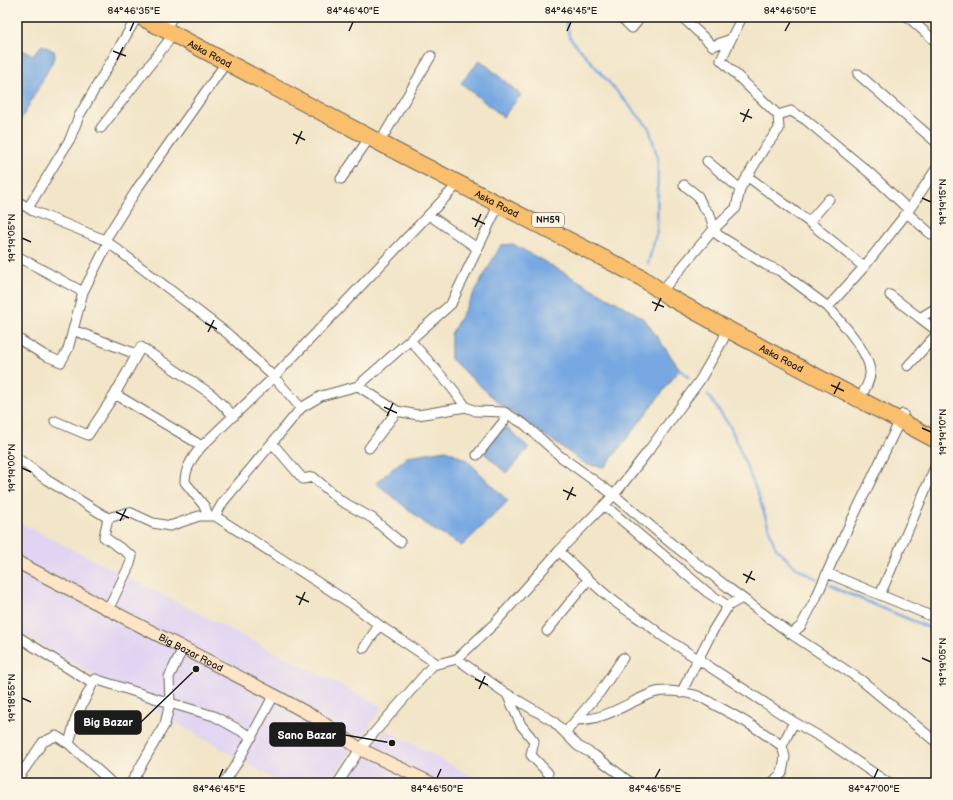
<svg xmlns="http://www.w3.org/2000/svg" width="953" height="800" viewBox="0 0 953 800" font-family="'Balsamiq Sans',sans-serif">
	<rect width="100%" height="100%" fill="#fcf5e5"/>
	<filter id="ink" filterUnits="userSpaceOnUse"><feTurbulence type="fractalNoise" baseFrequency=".025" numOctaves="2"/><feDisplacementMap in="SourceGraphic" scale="8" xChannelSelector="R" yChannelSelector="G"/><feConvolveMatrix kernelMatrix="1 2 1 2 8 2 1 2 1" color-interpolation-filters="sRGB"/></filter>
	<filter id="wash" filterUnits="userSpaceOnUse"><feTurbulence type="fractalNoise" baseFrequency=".012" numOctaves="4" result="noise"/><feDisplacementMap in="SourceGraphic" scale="16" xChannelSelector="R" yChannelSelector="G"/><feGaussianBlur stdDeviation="0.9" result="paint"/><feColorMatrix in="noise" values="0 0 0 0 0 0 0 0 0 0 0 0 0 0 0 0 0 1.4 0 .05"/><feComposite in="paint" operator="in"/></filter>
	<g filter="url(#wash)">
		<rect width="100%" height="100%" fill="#f2e5c8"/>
		<path fill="#e1d4f3" d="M17,521L383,707L328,783H281L17,631Z
			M386,730L485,783H345L362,756Z"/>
		<path fill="#77a8e2" stroke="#4a627f" d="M42,45L54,51L55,57L18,125L17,48L33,55Z
			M480,60L521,95L503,117L461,83Z
			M513,244L632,311L645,320L680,369L605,467L587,465L499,403L451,359V334L501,245Z
			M505,426L529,448L506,473L482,451Z
			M446,450L467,460L508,501L462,546L431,528L376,483L408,456Z"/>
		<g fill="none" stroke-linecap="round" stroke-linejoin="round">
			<path stroke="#77a8e2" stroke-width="2.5" d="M562,17L566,22L570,38L649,128L658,159L657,231L648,263
				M680,369L688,377
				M708,395L731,428L759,497L775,547L795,567L817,579
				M830,586L918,623L936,631"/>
		</g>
	</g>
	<g filter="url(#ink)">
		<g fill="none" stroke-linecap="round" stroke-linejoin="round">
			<defs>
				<path id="street" d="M621,17L632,28L641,17
					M682,17L713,46L731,39L742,17
					M908,17L936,42
					M731,39L721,60L778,115L791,111L806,120L872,175L909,210L936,169
					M858,74L936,142
					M778,115L779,129L763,150L740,189L736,208L714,229L718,235L766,265L780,271L828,307
					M101,128L173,35L168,23L173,17
					M384,135L431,56
					M707,161L740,189
					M747,176L809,222
					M341,179L370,137
					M829,199L809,222L864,267
					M17,201L33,211L105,240L228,334L274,377L458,184
					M28,208L70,139L79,116L137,17
					M907,213L931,234H936
					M429,215L477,248
					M105,240L139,186L228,60
					M17,256L83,292
					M663,292L666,286L714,229L710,215L703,207L698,196L684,185
					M890,295L920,318
					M936,308L920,318L936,330
					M73,330L136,354
					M17,338L44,355L61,362L68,349L83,292L108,243
					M410,340L452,388L466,407L476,411L504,412L524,424L560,456L614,495L672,544L730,589L791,634L861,680L936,742
					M908,366L936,335
					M358,386L397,411L418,415L466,407
					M115,394L202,446L274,377L301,408
					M859,399C863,393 870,381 870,374C872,355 840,320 828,307L864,267L909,210
					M55,421L88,435L115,394L141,347L211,394L234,416
					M272,443L303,479L313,477L341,501L372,518L400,542
					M202,446C194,455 185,469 185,482L205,507L208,516
					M369,448L397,411
					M477,455L504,421V412
					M17,458L47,480L108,518
					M604,505L707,592L728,606L742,598
					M215,516L223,502L301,408L321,396L358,386L451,304L499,204
					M559,551C577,568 594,586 614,601C629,613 647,622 661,635L794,722L824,739L888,783
					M827,573L936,618
					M880,595L936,465
					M108,610L130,564L132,556L104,537L108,518L129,512L153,523L170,526L199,516H215L353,605L379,625L437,664
					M547,631L588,580
					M791,634L801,626L815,600L834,557L903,414
					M17,636L90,682L95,679L76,717L69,744
					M364,648L379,625
					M457,659L507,694L553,721L578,746L594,755L631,783
					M95,679L170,703L169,677L183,648
					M681,693L712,632L728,606
					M507,694L521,725L534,741L531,755L548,773
					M576,720C607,720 626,703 653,693C664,689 684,692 695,695C703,697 710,703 717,706C740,718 762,731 782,746
					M565,733L600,692L623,658
					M17,780L43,742L56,736L69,744L112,783
					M131,783L165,724L170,703L214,716L252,737
					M224,783L237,763L274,695
					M338,783L360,749L433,665L457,659L494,624L559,551L614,495L649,450L700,380L723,340L728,326
					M772,783L782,773L785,757L782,746L794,722"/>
				<g id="secondary">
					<path id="s1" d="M17,562L274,695L316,718L360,749L431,783"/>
				</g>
				<g id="highway">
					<path id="s2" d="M141,17L403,155L642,278L669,297L727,329L936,440"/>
				</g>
			</defs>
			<use href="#street" stroke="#676258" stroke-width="11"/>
			<use href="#secondary" stroke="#676258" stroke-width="14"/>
			<use href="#highway" stroke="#676258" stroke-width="18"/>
			<use href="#street" stroke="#fff" stroke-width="9"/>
			<use href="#secondary" stroke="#fde5c5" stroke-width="12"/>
			<use href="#highway" stroke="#f9bf6d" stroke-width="16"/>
		</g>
	</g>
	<path fill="none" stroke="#1c1c1c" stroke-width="1.5" d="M130,31L134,22M349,31L353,22M567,31L571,22M785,31L790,22M113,51L126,56M117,60L123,47M740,113L752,118M743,122L749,109M293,134L305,140M296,144L302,131M922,198L931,202M472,218L485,224M475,227L481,214M22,238L31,242M652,302L664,307M655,311L661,298M205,323L217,329M208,332L214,320M831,385L844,391M834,394L840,382M384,407L397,413M387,416L393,403M922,428L931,432M22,468L31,472M563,490L576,496M567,500L573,487M116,512L129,518M120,521L126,509M743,574L755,580M746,583L752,571M296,596L309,602M299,605L305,592M922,658L931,662M475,679L488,685M479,689L485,676M22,698L31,702M219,778L223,769M437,778L441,769M655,778L660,769M874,778L878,769"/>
	<g text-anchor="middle" stroke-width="3" stroke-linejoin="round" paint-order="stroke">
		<rect fill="#fcf5e5" stroke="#5f5d58" stroke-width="1" x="532" y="213" width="32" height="14" rx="3"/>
		<g font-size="9" font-weight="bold" fill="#1c1c1c">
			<text x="548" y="223">NH59</text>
		</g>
		<g font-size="10" fill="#1c1c1c" stroke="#fcf5e5">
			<text dy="4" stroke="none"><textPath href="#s2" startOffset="78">Aska Road</textPath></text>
			<text dy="4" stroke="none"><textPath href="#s2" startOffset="402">Aska Road</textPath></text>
			<text dy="4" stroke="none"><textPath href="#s2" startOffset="726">Aska Road</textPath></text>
			<text dy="4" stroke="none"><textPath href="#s1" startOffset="196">Big Bazar Road</textPath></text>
		</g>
	</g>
	<path fill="none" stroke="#1c1c1c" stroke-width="1.5" d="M196 669L141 722M392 743L345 735"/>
	<g fill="#1c1c1c" stroke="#fcf5e5" stroke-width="1.5">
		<circle cx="196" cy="669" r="4"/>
		<circle cx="392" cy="743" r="4"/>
	</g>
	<g fill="#1c1c1c" stroke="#1c1c1c" stroke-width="1.5">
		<rect x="75" y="711" width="66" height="23" rx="4"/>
		<rect x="270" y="723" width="75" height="23" rx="4"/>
	</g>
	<g font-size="11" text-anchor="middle" font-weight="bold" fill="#fff">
		<text x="108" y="726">Big Bazar</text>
		<text x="307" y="739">Sano Bazar</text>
	</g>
	<rect width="953" height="800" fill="none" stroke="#fcf5e5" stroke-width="44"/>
	<rect x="22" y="22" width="909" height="756" fill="none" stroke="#1c1c1c" stroke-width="1.5"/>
	<g font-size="10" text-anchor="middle" fill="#1c1c1c">
		<text x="134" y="14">84°46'35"E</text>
		<text x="353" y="14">84°46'40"E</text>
		<text x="571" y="14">84°46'45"E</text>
		<text x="790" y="14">84°46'50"E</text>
		<text transform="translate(942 202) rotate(-90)" y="4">19°19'15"N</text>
		<text transform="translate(11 238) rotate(-90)" y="4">19°19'05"N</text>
		<text transform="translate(942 432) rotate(-90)" y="4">19°19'10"N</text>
		<text transform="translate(11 468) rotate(-90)" y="4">19°19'00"N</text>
		<text transform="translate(942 662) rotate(-90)" y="4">19°19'05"N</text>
		<text transform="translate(11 698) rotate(-90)" y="4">19°18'55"N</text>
		<text x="219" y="792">84°46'45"E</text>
		<text x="437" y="792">84°46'50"E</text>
		<text x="655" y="792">84°46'55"E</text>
		<text x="874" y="792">84°47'00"E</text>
	</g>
</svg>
